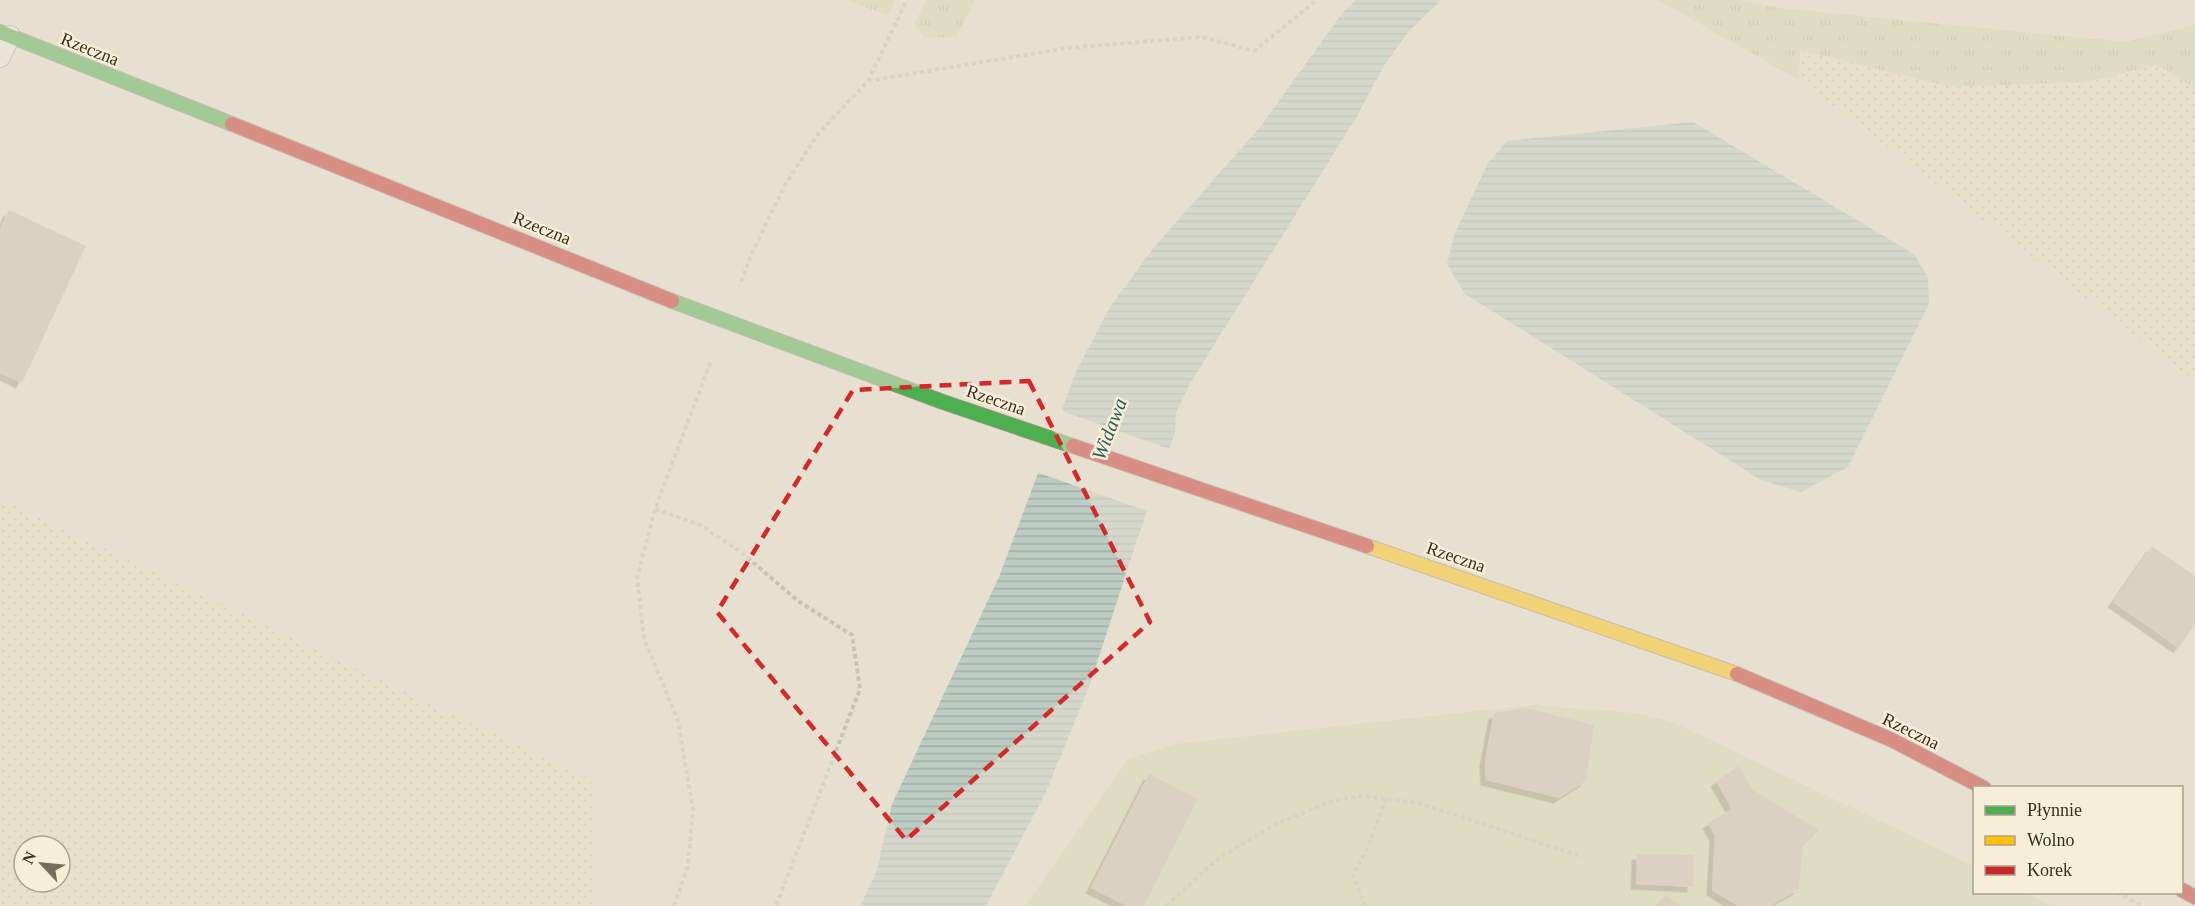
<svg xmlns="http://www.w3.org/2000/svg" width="2195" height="906" viewBox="0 0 2195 906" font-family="Georgia,serif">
	<defs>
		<pattern id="farmland-dots" width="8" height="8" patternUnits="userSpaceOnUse" patternTransform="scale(1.5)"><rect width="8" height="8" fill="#e6dfc2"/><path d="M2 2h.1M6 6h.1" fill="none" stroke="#c6c0a6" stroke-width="1.8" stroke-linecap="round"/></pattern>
		<pattern id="grass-tufts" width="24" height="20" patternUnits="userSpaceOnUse" patternTransform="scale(1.5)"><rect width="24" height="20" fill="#d6d7b3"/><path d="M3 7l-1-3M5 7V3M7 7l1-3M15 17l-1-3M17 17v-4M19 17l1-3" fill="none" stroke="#b9b99a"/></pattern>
		<pattern id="water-rules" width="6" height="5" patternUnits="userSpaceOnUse" patternTransform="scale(1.5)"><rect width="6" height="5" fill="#bcccc2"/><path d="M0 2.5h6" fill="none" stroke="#a2b0a6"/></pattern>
		<filter id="shadow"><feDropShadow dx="-5.5" dy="5.5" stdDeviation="0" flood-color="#0004"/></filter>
	</defs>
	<rect width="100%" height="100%" fill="#e7e0d1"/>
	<path fill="url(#farmland-dots)" fill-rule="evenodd" d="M1799,50L1951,87L2087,82L2157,65L2195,88V381L1799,80Z
		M0,499L591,780L596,906H0ZM24,846H60V882H24Z"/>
	<path fill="url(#grass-tufts)" d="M846,0H895L888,15Z
		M926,0H975L957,36L925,38L914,24Z
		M1658,0H1739L1780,8L2125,42L2195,25V88L2157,65L2087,82L1951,87L1800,50L1799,80Z"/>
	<path fill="#d6d7b3" d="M1534,705L1635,713L1673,722L1974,866V892L2025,893L2051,906H1025L1128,759L1174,744Z"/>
	<path fill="url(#water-rules)" d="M1356,0H1441L1408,32L1383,67L1356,118L1189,385L1176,413L1175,433L1139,534L1090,684L1046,792L986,906H860L877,870L892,804L999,577L1076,372L1110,307L1155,246L1261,126L1343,12Z
		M1693,122L1914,254L1928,278L1929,304L1848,467L1801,492L1761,480L1465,294L1447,264L1454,235L1488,163L1507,141Z"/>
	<path fill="#e7e0d1" d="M1059,410L1172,450L1150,512L1036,472Z"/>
	<path fill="#cbbfb2" filter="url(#shadow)" d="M9,210L86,246L22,383L0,373V230Z
		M2152,546L2195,576V624L2179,648L2113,602Z
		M1526,708L1594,725L1586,781L1559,798L1486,780L1485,761L1494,713Z
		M1739,766L1753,790L1819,830L1803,844L1799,889L1770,906H1738L1712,890L1715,836L1708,823L1732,809L1716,781Z
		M1149,774L1198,799L1144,906H1127L1091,888Z
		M1637,854L1693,855V887L1636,884Z
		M1666,895L1680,906H1657Z"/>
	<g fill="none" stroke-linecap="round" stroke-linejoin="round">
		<defs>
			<path id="lane" d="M0,57L10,36"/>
			<path id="fast" d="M0,32L232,124
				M672,301L943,402L1073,446"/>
			<path id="slow" d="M1367,546L1737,674"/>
			<path id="jam" d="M232,124L672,301
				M1073,446L1367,546
				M1737,674L1892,740L1984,788
				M2182,890L2195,897"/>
		</defs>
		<use href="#lane" stroke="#ada599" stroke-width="22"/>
		<use href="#fast" stroke="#9c958a" stroke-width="16"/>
		<use href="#slow" stroke="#9c958a" stroke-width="16"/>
		<use href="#jam" stroke="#9c958a" stroke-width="16"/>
		<path stroke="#c8c2b9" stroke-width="4" stroke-dasharray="4.5 3" stroke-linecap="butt" d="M868,81L1067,48L1202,37L1254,51L1317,0
			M741,282L752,253L785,185L818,134L868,81L907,0
			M655,509L700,525L741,552L798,601L852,635L860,689L776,906
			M2117,892L2142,906
			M674,906L688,865L693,809L678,721L644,638L637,578L655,509L711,361
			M1166,906L1219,858L1274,825L1332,801L1362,796L1419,803L1583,857
			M1365,906L1353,875L1368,847L1386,798"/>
		<use href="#lane" stroke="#efebe3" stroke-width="20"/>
		<use href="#fast" stroke="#4caf50" stroke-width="14"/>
		<use href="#slow" stroke="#ffc107" stroke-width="14"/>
		<use href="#jam" stroke="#c62828" stroke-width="14"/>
	</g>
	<path d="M0 0H2195V906H0ZM1029,381L1150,622L906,840L717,612L853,390Z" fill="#e7e0d1" fill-opacity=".55" fill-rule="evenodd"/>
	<path fill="none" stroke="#d62828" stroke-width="4.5" stroke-dasharray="12 8" stroke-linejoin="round" d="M1029,381L1150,622L906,840L717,612L853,390Z"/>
	<g text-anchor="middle" stroke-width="5" stroke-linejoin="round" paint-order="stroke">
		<g font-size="18" fill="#3d2e20" stroke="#f7eed8">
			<text transform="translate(90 49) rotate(22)" y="6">Rzeczna</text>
			<text transform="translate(542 228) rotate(22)" y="6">Rzeczna</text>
			<text transform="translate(996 400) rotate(19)" y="6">Rzeczna</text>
			<text transform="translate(1456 557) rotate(19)" y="6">Rzeczna</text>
			<text transform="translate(1911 731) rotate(26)" y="6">Rzeczna</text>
		</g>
		<g font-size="20" font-style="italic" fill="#2f5d5a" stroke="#f7eed8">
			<text transform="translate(1109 429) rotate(-69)" y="7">Widawa</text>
		</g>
	</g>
	<rect x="1973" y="786" width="210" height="108" fill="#f7eed8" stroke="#ada18e" stroke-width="1.5"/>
	<rect x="1985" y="806" width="30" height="9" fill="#4caf50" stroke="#ada18e" stroke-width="1.5"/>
	<text x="2027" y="816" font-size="18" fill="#3d2e20">Płynnie</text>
	<rect x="1985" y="836" width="30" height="9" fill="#ffc107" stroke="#ada18e" stroke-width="1.5"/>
	<text x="2027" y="846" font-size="18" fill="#3d2e20">Wolno</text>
	<rect x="1985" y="866" width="30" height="9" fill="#c62828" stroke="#ada18e" stroke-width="1.5"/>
	<text x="2027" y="876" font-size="18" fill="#3d2e20">Korek</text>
	<g transform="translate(42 864) rotate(296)"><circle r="28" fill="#f7eed8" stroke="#ada18e" stroke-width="1.5"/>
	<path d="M0-4.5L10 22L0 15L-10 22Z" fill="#786c5e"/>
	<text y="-9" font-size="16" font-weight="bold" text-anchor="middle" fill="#3d2e20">N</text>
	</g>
</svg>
